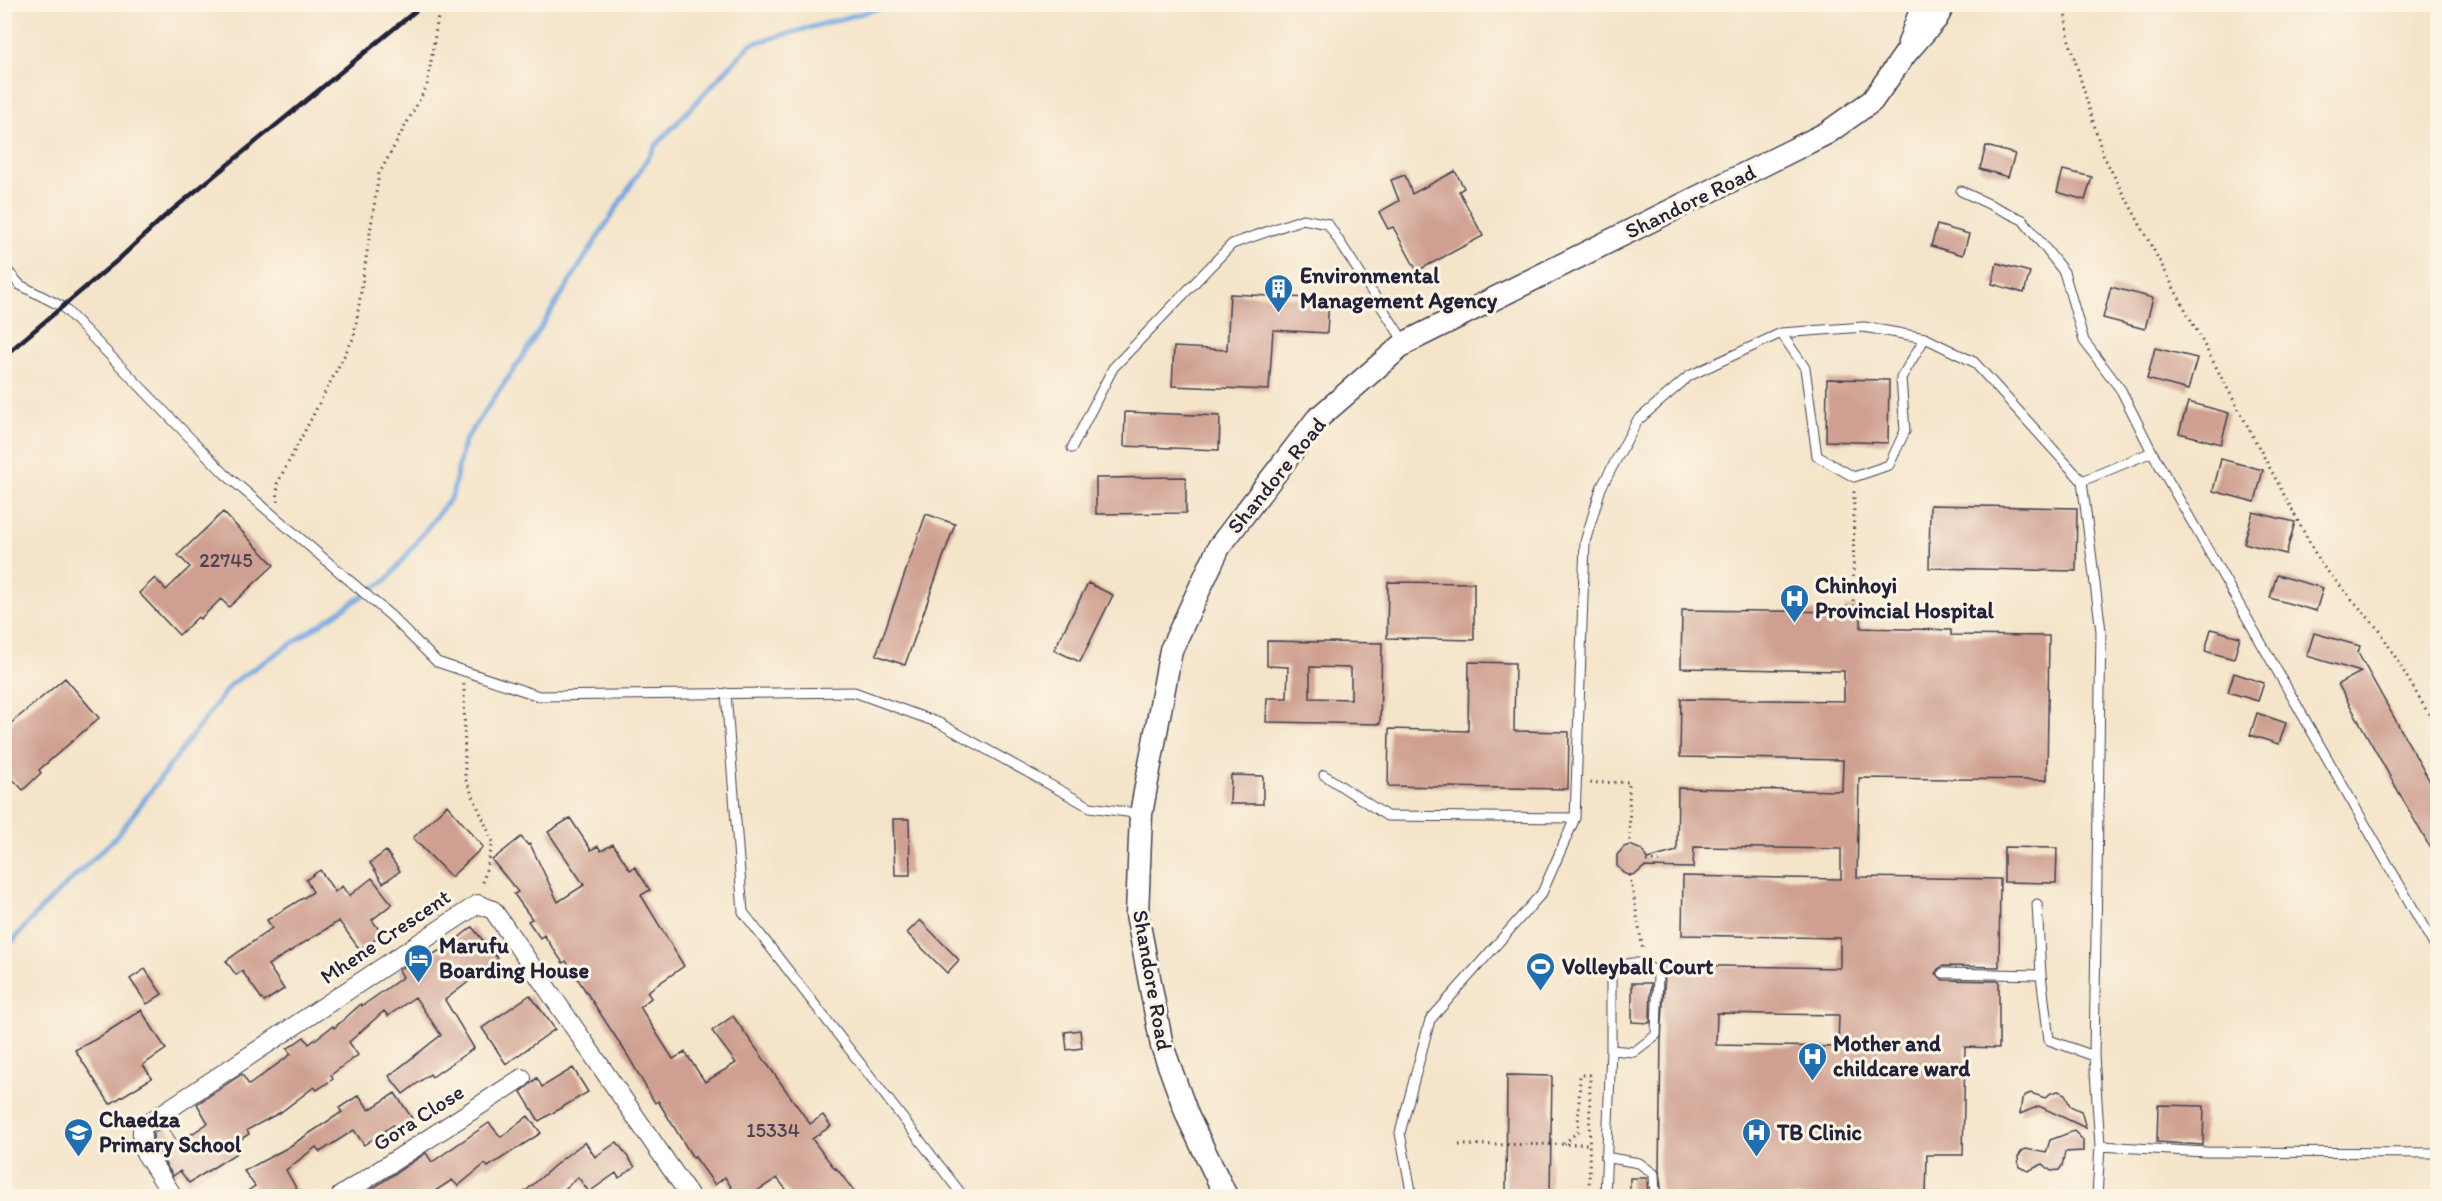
<svg xmlns="http://www.w3.org/2000/svg" width="2442" height="1201" viewBox="0 0 2442 1201" font-family="Itim,sans-serif">
	<rect width="100%" height="100%" fill="#fcf5e5"/>
	<filter id="ink" filterUnits="userSpaceOnUse"><feTurbulence type="fractalNoise" baseFrequency=".0167" numOctaves="2"/><feDisplacementMap in="SourceGraphic" scale="12" xChannelSelector="R" yChannelSelector="G"/><feConvolveMatrix kernelMatrix="1 2 1 2 8 2 1 2 1" color-interpolation-filters="sRGB"/></filter>
	<filter id="wash" filterUnits="userSpaceOnUse"><feTurbulence type="fractalNoise" baseFrequency=".008" numOctaves="4" result="noise"/><feDisplacementMap in="SourceGraphic" scale="24" xChannelSelector="R" yChannelSelector="G"/><feGaussianBlur stdDeviation="1.35" result="paint"/><feColorMatrix in="noise" values="0 0 0 0 0 0 0 0 0 0 0 0 0 0 0 0 0 1.4 0 .05"/><feComposite in="paint" operator="in"/></filter>
	<g filter="url(#wash)">
		<rect width="100%" height="100%" fill="#f4e4c9"/>
		<g fill="none" stroke-linecap="round" stroke-linejoin="round">
			<path stroke="#74a7e0" stroke-width="5" d="M4,951L39,911L117,836L231,684L388,579L452,496L464,442L519,362L656,145L751,44L895,4"/>
		</g>
		<g id="blocks">
			<path fill="#cfa091" fill-rule="evenodd" d="M1986,146L2015,154L2008,177L1980,169Z
				M2063,170L2092,177L2085,200L2057,192Z
				M1455,171L1464,188L1459,191L1483,236L1417,271L1393,227L1388,229L1379,212L1399,201L1391,180L1405,175L1412,194Z
				M1937,225L1969,234L1963,255L1931,246Z
				M1997,263L2030,272L2024,293L1992,284Z
				M2111,287L2153,298L2145,329L2103,318Z
				M1230,294L1329,299L1327,333L1273,330L1269,390L1172,386L1174,347L1227,350Z
				M2155,348L2197,358L2188,390L2147,379Z
				M1827,379L1889,380L1888,443L1826,441Z
				M2188,402L2229,413L2221,444L2179,433Z
				M1125,412L1220,416L1219,450L1124,446Z
				M2221,459L2263,470L2255,502L2213,491Z
				M1186,477V513L1096,514V478Z
				M1930,505L2077,508L2076,571L1929,568Z
				M223,512L274,565L229,607L221,599L200,619L198,617L179,635L139,593L155,578L166,590L190,567L178,555Z
				M2253,512L2295,522L2286,554L2244,543Z
				M926,514L955,524L905,665L876,655Z
				M2277,575L2323,588L2316,611L2270,598Z
				M1388,582L1474,583V640L1387,638Z
				M1088,583L1113,595L1080,662L1054,650Z
				M1845,607H1861V628L1951,630V635L2049,636L2047,780L1859,778L1857,877L2000,879L1999,967L1943,966L1938,969L1936,973L1943,980L1999,981V1048L1965,1047L1963,1155H1927L1926,1197H1662L1659,1170L1661,1039L1665,973L1662,965L1840,968V938L1682,935L1683,876L1841,879V849L1694,847L1693,868L1644,867L1636,874L1630,875L1625,874L1617,866V855L1624,847L1630,845L1642,850L1647,859L1677,851L1678,788L1842,791L1843,760L1680,757L1681,699L1844,701V671L1681,668L1682,610L1845,612ZM1717,1013L1839,1015L1838,1047L1716,1045Z
				M2211,629L2240,637L2234,659L2205,651Z
				M2314,633L2360,646L2358,653L2438,796V862L2338,684L2361,672L2307,656Z
				M1267,641L1382,643L1380,724L1266,722L1267,698H1287L1288,667L1267,666ZM1310,667L1351,668V699L1310,698Z
				M1469,662L1515,663L1514,731L1569,732L1568,789L1388,786L1389,729L1468,731Z
				M2234,673L2264,683L2258,701L2228,692Z
				M65,678L99,718L39,770L41,773L23,790L4,770V729Z
				M2257,713L2286,723L2279,744L2250,735Z
				M1231,775L1263,776V804H1230Z
				M447,805L483,847L451,877L413,838Z
				M570,818L591,850L598,846L601,851L613,844L630,870L635,867L650,890L641,895L684,966L647,992L651,998L640,1007L673,1059L685,1052L705,1082L736,1063L712,1031L733,1016L810,1124L823,1115L831,1126L812,1139L835,1169L836,1168L859,1197H792L777,1178L748,1197H737L725,1177L715,1185L695,1157L693,1158L658,1101L655,1103L628,1056L566,961L563,963L544,935L540,938L528,921L532,919L514,894L518,892L492,860L521,837L528,845L530,844L558,902L584,885L548,832Z
				M893,819H909L910,875H895Z
				M2004,847L2057,848L2056,883L2004,882Z
				M386,851L400,871L383,883L370,863Z
				M320,870L335,892L342,886L349,896L372,878L392,904L372,920L380,931L376,934L379,937L360,950L339,921L268,965L284,989L264,1002L242,971L236,975L226,961L272,928L267,920L313,892L306,880Z
				M920,920L959,960L947,973L907,933Z
				M472,927L498,959L445,1000L474,1048L432,1077L430,1074L403,1094L389,1076L441,1035L415,997L388,1016L384,1011L349,1042L358,1055L331,1075L333,1079L317,1090L314,1087L281,1112L247,1130L249,1134L232,1145L238,1152L189,1183L180,1171L173,1176L153,1145V1133L166,1125L178,1143L208,1123L197,1104L242,1074L249,1085L291,1054L287,1049L304,1037L309,1044L333,1026L334,1028L361,1004L362,1006L403,977L399,970L413,960L416,965L440,950L441,952Z
				M145,969L162,994L147,1004L130,979Z
				M1632,983H1651L1650,1023L1632,1022Z
				M530,995L555,1029L506,1064L482,1028Z
				M141,1010L166,1049L143,1065L152,1078L110,1104L75,1050L96,1039Z
				M1080,1030L1082,1048L1067,1050L1065,1032Z
				M573,1068L588,1092L539,1121L521,1092L537,1078L542,1087Z
				M1507,1075L1552,1076L1550,1193L1506,1192Z
				M2058,1091L2065,1094L2070,1106L2081,1111L2086,1128L2039,1106L2020,1114L2022,1099L2026,1095L2031,1093L2045,1098L2051,1093Z
				M395,1093L412,1118L396,1129L393,1125L364,1145L354,1130L320,1152L316,1147L286,1170L301,1197H239L255,1186L244,1171L287,1148L342,1112L339,1108L359,1095L369,1110Z
				M2158,1105L2204,1106L2203,1145L2157,1142Z
				M528,1116L541,1133L488,1167L485,1164L458,1186L452,1180L426,1197H360L426,1153L432,1162L489,1123L501,1137Z
				M2074,1131L2083,1140V1151L2065,1152L2062,1166L2059,1170L2051,1171L2043,1164L2028,1171L2019,1167L2018,1157L2022,1151L2026,1149L2046,1153L2050,1140Z
				M585,1142L595,1157L617,1142L635,1167L619,1178L616,1173L589,1192L578,1177L556,1197H519L562,1159Z
				M1630,1178H1647L1648,1197H1630Z"/>
		</g>
	</g>
	<g filter="url(#ink)">
		<use href="#blocks" fill-opacity="0" stroke="#423f50" stroke-width="1.5"/>
		<g fill="none" stroke-linecap="round" stroke-linejoin="round">
			<defs>
				<path id="service" d="M1961,191L2023,220L2064,272L2084,341L2121,390L2152,452L2438,952
					M4,267L20,285L63,307L225,474L391,616L437,662L539,696L854,692L939,723L1090,807L1141,814
					M1781,333L1805,368L1817,456L1854,477L1889,465L1905,431L1901,378L1925,338
					M1072,448L1113,368L1232,244L1303,219L1328,224L1405,343
					M2082,481L2152,452
					M726,693L743,912L963,1196
					M1324,775L1387,816L1575,818
					M2037,904L2041,975L2049,1040L2094,1056
					M1943,973L2041,975
					M2100,1146L2206,1152L2438,1153
					M1605,1157L1639,1163L1654,1174L1655,1196
					M1412,1196L1400,1133L1430,1020L1542,893L1575,818L1585,542L1601,488L1637,421L1689,376L1781,333L1864,327L1925,338L1974,362L2082,481L2101,631L2094,1056L2100,1146L2097,1196
					M1605,1196L1611,1050V969C1632,961 1639,959 1658,973L1656,1035L1634,1052L1611,1050"/>
				<path id="minor" d="M173,1196L142,1148V1127L478,904L493,910L690,1196
					M340,1196L522,1078"/>
				<path id="tertiary" d="M1909,43L1923,4
					M1226,1196L1188,1117L1162,1046L1137,914L1141,814L1171,650L1219,547L1317,419L1405,343L1827,133L1872,101L1906,53L1936,19L1944,4"/>
			</defs>
			<use href="#service" stroke="#423f50" stroke-width="11"/>
			<use href="#minor" stroke="#423f50" stroke-width="20"/>
			<use href="#tertiary" stroke="#423f50" stroke-width="25"/>
			<path stroke="#423f50" stroke-width="3" stroke-dasharray="1.5 4.5" stroke-linecap="butt" d="M2064,4L2069,40L2103,155L2321,564L2380,631L2438,730
				M278,502L277,484L354,337L379,174L427,86L440,4
				M1853,607L1854,491
				M464,684L465,778L493,842L482,886
				M1590,783L1629,782L1630,845
				M1646,861H1659
				M1630,875L1643,951
				M1564,1144L1578,1131L1580,1075H1590L1589,1196
				M1459,1145L1589,1144"/>
			<use href="#service" stroke="#fff" stroke-width="9"/>
			<use href="#minor" stroke="#fff" stroke-width="18"/>
			<use href="#tertiary" stroke="#fff" stroke-width="22"/>
			<path stroke="#22223b" stroke-width="4.5" d="M4,356L119,259L165,216L424,4"/>
		</g>
	</g>
	<defs>
		<symbol id="building-pin" viewBox="-11 -11 22 30"><path d="M0 17L-7.5 6A9.5 9.5 0 1 1 7.5 6Z" fill="#1f6fb2" stroke="#fcf5e5"/><path d="M-4-6H4V6H1V3H-1V6H-4ZM-2.5-4.3h1.7v1.8h-1.7ZM.8-4.3h1.7v1.8H.8ZM-2.5-1h1.7V.8h-1.7ZM.8-1h1.7V.8H.8Z" fill="#fff"/></symbol>
		<symbol id="hospital-pin" viewBox="-11 -11 22 30"><path d="M0 17L-7.5 6A9.5 9.5 0 1 1 7.5 6Z" fill="#1f6fb2" stroke="#fcf5e5"/><path d="M-5-5h3v3.5h4V-5h3V5h-3V1.5h-4V5h-3Z" fill="#fff"/></symbol>
		<symbol id="hotel-pin" viewBox="-11 -11 22 30"><path d="M0 17L-7.5 6A9.5 9.5 0 1 1 7.5 6Z" fill="#1f6fb2" stroke="#fcf5e5"/><path d="M-6-4.5h1.5V1H6V5H4.5V3h-9V5H-6ZM-4 0a1.8 1.8 0 1 1 3.6 0ZM.5 0V-2.5h3Q6-2.5 6 0Z" fill="#fff"/></symbol>
		<symbol id="stadium-pin" viewBox="-11 -11 22 30"><path d="M0 17L-7.5 6A9.5 9.5 0 1 1 7.5 6Z" fill="#1f6fb2" stroke="#fcf5e5"/><path d="M0-5a6.5 5 0 1 0 0 10a6.5 5 0 1 0 0-10ZM-3.5-1.8h7v3.6h-7Z" fill="#fff"/></symbol>
		<symbol id="school-pin" viewBox="-11 -11 22 30"><path d="M0 17L-7.5 6A9.5 9.5 0 1 1 7.5 6Z" fill="#1f6fb2" stroke="#fcf5e5"/><path d="M0-5L7-2L0 1L-7-2ZM-4 1L0 2.5L4 1V4Q0 6-4 4Z" fill="#fff"/></symbol>
	</defs>
	<g fill-rule="evenodd">
		<use href="#building-pin" x="1262" y="272" width="33" height="45"/>
		<use href="#hospital-pin" x="1778" y="582" width="33" height="45"/>
		<use href="#hotel-pin" x="402" y="942" width="33" height="45"/>
		<use href="#stadium-pin" x="1524" y="950" width="33" height="45"/>
		<use href="#hospital-pin" x="1796" y="1040" width="33" height="45"/>
		<use href="#school-pin" x="62" y="1116" width="33" height="45"/>
		<use href="#hospital-pin" x="1740" y="1116" width="33" height="45"/>
	</g>
	<g text-anchor="middle" stroke-width="6" stroke-linejoin="round" paint-order="stroke">
		<g font-size="20" fill="#4d4250">
			<text x="226" y="567">22745</text>
			<text x="773" y="1137">15334</text>
		</g>
		<g font-size="22" fill="#22223b" stroke="#fcf5e5">
			<text transform="translate(1690 201) rotate(-26)" y="8">Shandore Road</text>
			<text transform="translate(1276 475) rotate(-51)" y="8">Shandore Road</text>
			<text transform="translate(385 936) rotate(-34)" y="8">Mhene Crescent</text>
			<text transform="translate(1153 980) rotate(80)" y="8">Shandore Road</text>
			<text transform="translate(418 1117) rotate(-33)" y="8">Gora Close</text>
		</g>
		<g font-size="22" font-weight="bold" fill="#22223b" stroke="#fcf5e5" text-anchor="start">
			<text x="1300" y="283">Environmental<tspan x="1300" dy="25">Management Agency</tspan></text>
			<text x="1815" y="593">Chinhoyi<tspan x="1815" dy="25">Provincial Hospital</tspan></text>
			<text x="439" y="953">Marufu<tspan x="439" dy="25">Boarding House</tspan></text>
			<text x="1562" y="974">Volleyball Court</text>
			<text x="1833" y="1051">Mother and<tspan x="1833" dy="25">childcare ward</tspan></text>
			<text x="99" y="1127">Chaedza<tspan x="99" dy="25">Primary School</tspan></text>
			<text x="1777" y="1140">TB Clinic</text>
		</g>
	</g>
	<rect width="2442" height="1201" fill="none" stroke="#fcf5e5" stroke-width="24"/>
</svg>
